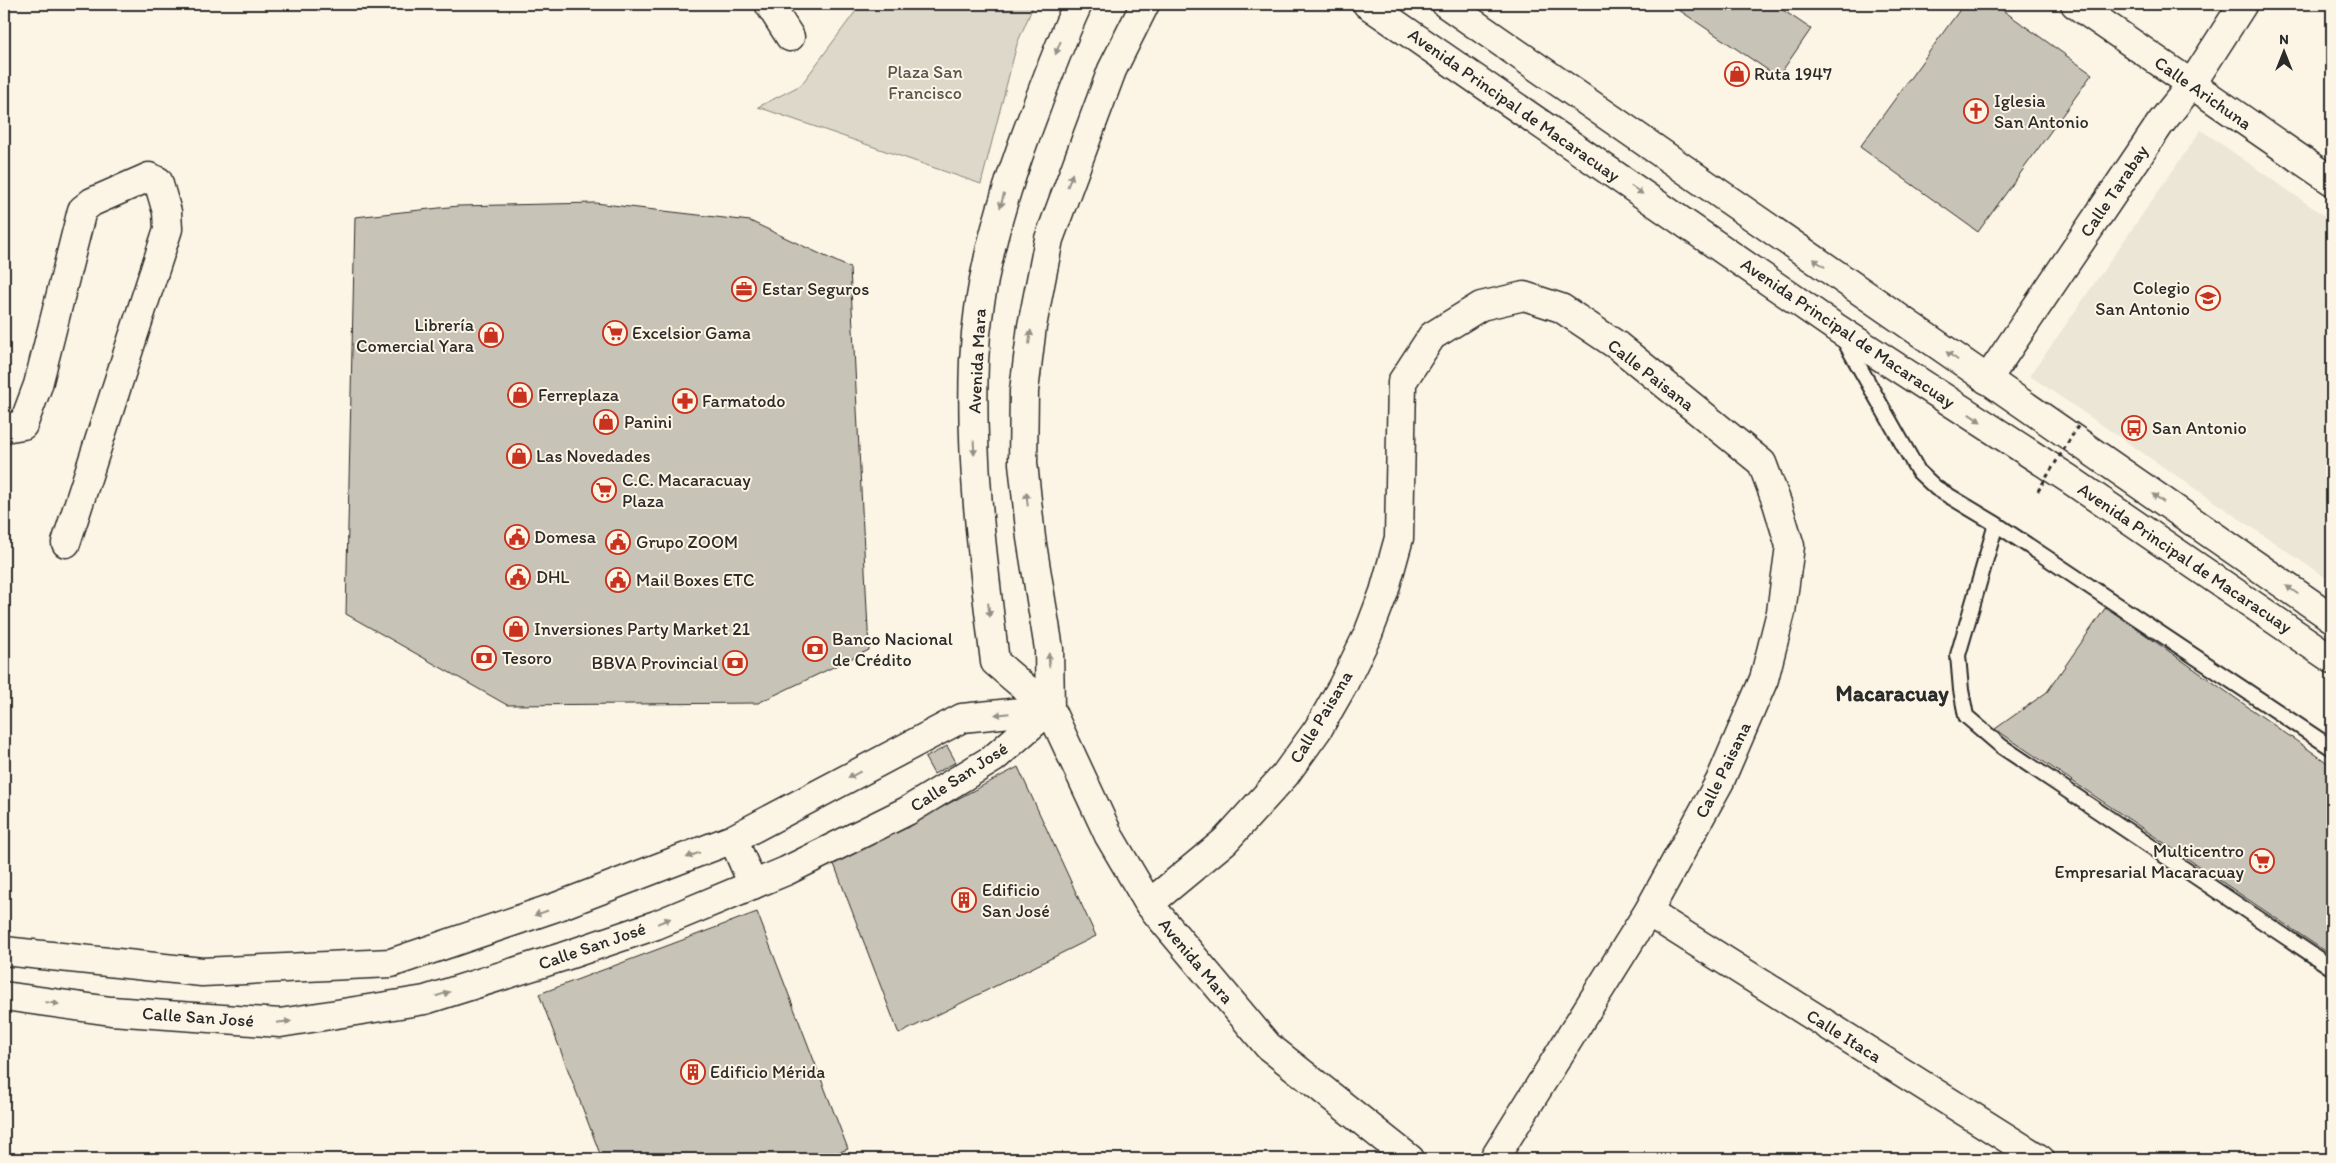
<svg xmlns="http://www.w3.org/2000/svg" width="2336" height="1163" viewBox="0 0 2336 1163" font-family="Itim,sans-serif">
	<rect width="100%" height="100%" fill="#fcf5e5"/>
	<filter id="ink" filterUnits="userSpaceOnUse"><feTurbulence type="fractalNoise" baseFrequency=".02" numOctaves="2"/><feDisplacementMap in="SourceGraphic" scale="10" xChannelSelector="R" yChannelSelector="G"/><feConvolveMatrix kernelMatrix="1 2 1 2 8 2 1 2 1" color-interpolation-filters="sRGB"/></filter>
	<g filter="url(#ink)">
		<path fill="#ece6d7" d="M2201,130L2332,221V582L2030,376Z"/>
		<path fill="#ded8ca" stroke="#84827a" d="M861,4H1034L1017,44L981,184L758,107L801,85Z"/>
		<path fill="#c8c3b7" stroke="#2b2b2b" d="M1680,4H1774L1811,29L1778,77L1676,8Z
			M1964,4H1994L2092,74L1978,232L1860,147Z
			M595,203L750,221L850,268L869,650L758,703L507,705L346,614L355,217L458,206Z
			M2106,607L2332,766V956L1995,729L2047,692Z
			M947,746L956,762L934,774L925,758Z
			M1018,767L1096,936L899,1034L834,864Z
			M757,912L848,1149L820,1159H602L539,994Z"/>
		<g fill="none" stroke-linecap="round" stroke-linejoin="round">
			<defs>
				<path id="lane" d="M1844,340L1918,471L1936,488L1996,524L2332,748
					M1996,524L1958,655L1961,690L1966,716L2001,746L2332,968"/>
				<path id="street" d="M769,4L790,37
					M1145,4L1112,70L1049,239L1032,326L1024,391L1023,463L1031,538L1049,649L1050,709L1109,836L1149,904L1268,1046L1410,1159
					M2075,4L2332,181
					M1987,380L2160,124L2191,85L2243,4
					M4,428L23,425L38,385L82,210L92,202L149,177L158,181L167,212L168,229L66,543
					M1050,709L995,662C983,561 970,462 974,361C978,276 1003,195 1033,116C1047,78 1061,40 1078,4
					M733,839L753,885
					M1149,904L1225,841L1285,775L1318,729L1342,687L1368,634L1384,592L1399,538L1402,382L1432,336L1481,306L1524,296L1561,308L1618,346L1762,463L1777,503L1790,546L1781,612L1764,679L1720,781L1648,912L1494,1159
					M1648,912L2040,1159
					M4,951L202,972L391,963L556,907L733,839L962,718L1050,709
					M4,996L111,1011L280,1023L425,1000L562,957L656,925L786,871L907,811L994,758L1050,709"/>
				<path id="secondary" d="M1367,4L1838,329L2069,479L2332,659
					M1446,4L2332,618"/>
			</defs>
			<use href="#lane" stroke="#2b2b2b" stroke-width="18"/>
			<use href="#street" stroke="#2b2b2b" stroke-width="31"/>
			<use href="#secondary" stroke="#2b2b2b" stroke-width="31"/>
			<use href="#lane" stroke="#fcf5e5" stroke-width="14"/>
			<use href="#street" stroke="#fcf5e5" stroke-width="28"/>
			<use href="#secondary" stroke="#fcf5e5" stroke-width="28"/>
			<path stroke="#2b2b2b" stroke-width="3" stroke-dasharray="4 4" stroke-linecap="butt" d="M2038,491L2080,423"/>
		</g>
		<defs><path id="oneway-solid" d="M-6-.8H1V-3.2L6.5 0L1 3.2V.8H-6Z" transform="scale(1.25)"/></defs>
		<g fill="#949088">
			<use href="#oneway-solid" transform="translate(1058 48) rotate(111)"/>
			<use href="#oneway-solid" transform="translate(1070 180) rotate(-70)"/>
			<use href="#oneway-solid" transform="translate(1637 190) rotate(35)"/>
			<use href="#oneway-solid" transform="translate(1002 201) rotate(105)"/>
			<use href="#oneway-solid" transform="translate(1819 263) rotate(-145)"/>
			<use href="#oneway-solid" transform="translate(1030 337) rotate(-83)"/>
			<use href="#oneway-solid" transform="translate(1952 356) rotate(-145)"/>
			<use href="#oneway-solid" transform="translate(1975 418) rotate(33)"/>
			<use href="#oneway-solid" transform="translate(974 448) rotate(87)"/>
			<use href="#oneway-solid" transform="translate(2158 498) rotate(-145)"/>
			<use href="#oneway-solid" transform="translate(1027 499) rotate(-96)"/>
			<use href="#oneway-solid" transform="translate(2292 590) rotate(-145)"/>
			<use href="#oneway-solid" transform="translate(989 610) rotate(83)"/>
			<use href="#oneway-solid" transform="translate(1049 660) rotate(-92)"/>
			<use href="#oneway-solid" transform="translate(1002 714) rotate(174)"/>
			<use href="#oneway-solid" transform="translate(854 775) rotate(152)"/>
			<use href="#oneway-solid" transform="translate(693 855) rotate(159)"/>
			<use href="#oneway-solid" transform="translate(541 913) rotate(161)"/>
			<use href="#oneway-solid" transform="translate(664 921) rotate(-22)"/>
			<use href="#oneway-solid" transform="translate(443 994) rotate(-17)"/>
			<use href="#oneway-solid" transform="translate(52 1003) rotate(8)"/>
			<use href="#oneway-solid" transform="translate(284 1022) rotate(-6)"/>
		</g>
	</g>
	<defs>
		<symbol id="shop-ring" viewBox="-11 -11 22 22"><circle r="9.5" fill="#fcf5e5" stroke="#c8321e" stroke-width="1.5"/><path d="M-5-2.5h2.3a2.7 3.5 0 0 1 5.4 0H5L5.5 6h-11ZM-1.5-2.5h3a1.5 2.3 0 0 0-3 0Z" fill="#c8321e"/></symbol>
		<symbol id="church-ring" viewBox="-11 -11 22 22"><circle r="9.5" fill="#fcf5e5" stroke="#c8321e" stroke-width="1.5"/><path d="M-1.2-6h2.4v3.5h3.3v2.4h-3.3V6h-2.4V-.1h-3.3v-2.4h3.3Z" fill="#c8321e"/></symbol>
		<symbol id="office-ring" viewBox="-11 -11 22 22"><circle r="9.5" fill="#fcf5e5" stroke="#c8321e" stroke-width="1.5"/><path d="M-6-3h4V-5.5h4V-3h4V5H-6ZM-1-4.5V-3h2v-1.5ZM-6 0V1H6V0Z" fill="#c8321e"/></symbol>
		<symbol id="school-ring" viewBox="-11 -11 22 22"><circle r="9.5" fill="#fcf5e5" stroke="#c8321e" stroke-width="1.5"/><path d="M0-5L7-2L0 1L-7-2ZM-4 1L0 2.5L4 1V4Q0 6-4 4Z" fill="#c8321e"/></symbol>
		<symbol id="supermarket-ring" viewBox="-11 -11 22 22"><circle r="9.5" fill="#fcf5e5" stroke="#c8321e" stroke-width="1.5"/><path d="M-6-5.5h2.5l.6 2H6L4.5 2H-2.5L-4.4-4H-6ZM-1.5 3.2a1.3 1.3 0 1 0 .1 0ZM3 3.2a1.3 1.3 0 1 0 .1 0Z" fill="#c8321e"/></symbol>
		<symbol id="pharmacy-ring" viewBox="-11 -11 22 22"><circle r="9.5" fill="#fcf5e5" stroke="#c8321e" stroke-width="1.5"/><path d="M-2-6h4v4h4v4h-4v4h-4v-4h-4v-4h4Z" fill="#c8321e"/></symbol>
		<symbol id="bus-ring" viewBox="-11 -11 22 22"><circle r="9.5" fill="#fcf5e5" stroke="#c8321e" stroke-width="1.5"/><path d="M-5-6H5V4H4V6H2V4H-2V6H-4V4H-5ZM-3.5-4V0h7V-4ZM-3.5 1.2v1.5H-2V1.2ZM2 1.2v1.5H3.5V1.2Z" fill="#c8321e"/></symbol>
		<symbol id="civic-ring" viewBox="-11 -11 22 22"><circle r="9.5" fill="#fcf5e5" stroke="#c8321e" stroke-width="1.5"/><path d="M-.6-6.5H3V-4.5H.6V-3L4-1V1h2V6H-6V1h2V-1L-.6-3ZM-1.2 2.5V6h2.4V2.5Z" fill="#c8321e"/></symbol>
		<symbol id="bank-ring" viewBox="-11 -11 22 22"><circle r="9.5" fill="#fcf5e5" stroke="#c8321e" stroke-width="1.5"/><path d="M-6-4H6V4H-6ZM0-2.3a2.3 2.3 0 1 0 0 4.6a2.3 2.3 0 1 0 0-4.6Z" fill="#c8321e"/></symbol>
		<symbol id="building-ring" viewBox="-11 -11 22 22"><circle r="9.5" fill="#fcf5e5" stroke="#c8321e" stroke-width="1.5"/><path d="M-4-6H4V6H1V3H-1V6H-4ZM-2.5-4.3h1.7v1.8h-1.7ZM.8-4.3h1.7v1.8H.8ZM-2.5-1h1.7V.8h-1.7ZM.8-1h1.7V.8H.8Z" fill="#c8321e"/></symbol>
	</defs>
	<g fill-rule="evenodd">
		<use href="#shop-ring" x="1723" y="60" width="28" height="28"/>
		<use href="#church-ring" x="1962" y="97" width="28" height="28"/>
		<use href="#office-ring" x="730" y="275" width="28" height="28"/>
		<use href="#school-ring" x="2194" y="284" width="28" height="28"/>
		<use href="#supermarket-ring" x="601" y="319" width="28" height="28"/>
		<use href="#shop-ring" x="477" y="321" width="28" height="28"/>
		<use href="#shop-ring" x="506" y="381" width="28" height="28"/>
		<use href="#pharmacy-ring" x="671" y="387" width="28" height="28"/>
		<use href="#shop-ring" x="592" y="408" width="28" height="28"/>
		<use href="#bus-ring" x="2120" y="414" width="28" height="28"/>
		<use href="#shop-ring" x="505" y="442" width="28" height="28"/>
		<use href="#supermarket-ring" x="590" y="476" width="28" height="28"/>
		<use href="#civic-ring" x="503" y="523" width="28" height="28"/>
		<use href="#civic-ring" x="604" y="528" width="28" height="28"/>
		<use href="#civic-ring" x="504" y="563" width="28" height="28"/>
		<use href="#civic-ring" x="604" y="566" width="28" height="28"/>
		<use href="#shop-ring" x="502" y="615" width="28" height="28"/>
		<use href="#bank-ring" x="801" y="635" width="28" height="28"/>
		<use href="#bank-ring" x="470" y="644" width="28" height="28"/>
		<use href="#bank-ring" x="721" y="649" width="28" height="28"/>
		<use href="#supermarket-ring" x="2248" y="847" width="28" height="28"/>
		<use href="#building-ring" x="950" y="886" width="28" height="28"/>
		<use href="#building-ring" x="679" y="1058" width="28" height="28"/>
	</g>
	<g text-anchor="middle" stroke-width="4" stroke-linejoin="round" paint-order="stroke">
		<g font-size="18" fill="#585653" stroke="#fcf5e5">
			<text x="925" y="78">Plaza San<tspan x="925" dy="21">Francisco</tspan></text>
		</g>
		<g font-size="18" fill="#2b2b2b" stroke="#fcf5e5" text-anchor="start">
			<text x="1754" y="80">Ruta 1947</text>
			<text x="1994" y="107">Iglesia<tspan x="1994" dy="21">San Antonio</tspan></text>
			<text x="2190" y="294" text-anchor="end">Colegio<tspan x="2190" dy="21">San Antonio</tspan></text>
			<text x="762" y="295">Estar Seguros</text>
			<text x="474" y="331" text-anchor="end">Librería<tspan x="474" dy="21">Comercial Yara</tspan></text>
			<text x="632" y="339">Excelsior Gama</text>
			<text x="538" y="401">Ferreplaza</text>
			<text x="702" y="407">Farmatodo</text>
			<text x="624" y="428">Panini</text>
			<text x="2152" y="434">San Antonio</text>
			<text x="536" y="462">Las Novedades</text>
			<text x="622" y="486">C.C. Macaracuay<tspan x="622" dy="21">Plaza</tspan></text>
			<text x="534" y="543">Domesa</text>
			<text x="636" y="548">Grupo ZOOM</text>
			<text x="536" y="583">DHL</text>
			<text x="636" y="586">Mail Boxes ETC</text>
			<text x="534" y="635">Inversiones Party Market 21</text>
			<text x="832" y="645">Banco Nacional<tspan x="832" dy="21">de Crédito</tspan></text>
			<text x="502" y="664">Tesoro</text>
			<text x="718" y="669" text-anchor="end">BBVA Provincial</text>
			<text x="2244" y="857" text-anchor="end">Multicentro<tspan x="2244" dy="21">Empresarial Macaracuay</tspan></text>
			<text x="982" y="896">Edificio<tspan x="982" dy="21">San José</tspan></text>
			<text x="710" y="1078">Edificio Mérida</text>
		</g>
		<g font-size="18" fill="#2b2b2b" stroke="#fcf5e5">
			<text transform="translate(2203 93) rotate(35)" y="6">Calle Arichuna</text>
			<text transform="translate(1514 105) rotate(35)" y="6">Avenida Principal de Macaracuay</text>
			<text transform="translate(2114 191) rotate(-56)" y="6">Calle Tarabay</text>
			<text transform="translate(1848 333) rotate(34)" y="6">Avenida Principal de Macaracuay</text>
			<text transform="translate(977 361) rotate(-87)" y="6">Avenida Mara</text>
			<text transform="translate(1651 375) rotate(38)" y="6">Calle Paisana</text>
			<text transform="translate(2185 558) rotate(34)" y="6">Avenida Principal de Macaracuay</text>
			<text transform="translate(1321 717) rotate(-59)" y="6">Calle Paisana</text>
			<text transform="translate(1723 770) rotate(-64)" y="6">Calle Paisana</text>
			<text transform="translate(959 777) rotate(-33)" y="6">Calle San José</text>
			<text transform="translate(592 946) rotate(-19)" y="6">Calle San José</text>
			<text transform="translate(1196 961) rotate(50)" y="6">Avenida Mara</text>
			<text transform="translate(198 1017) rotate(4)" y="6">Calle San José</text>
			<text transform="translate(1844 1036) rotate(32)" y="6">Calle Itaca</text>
		</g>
		<g font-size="22" font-weight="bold" fill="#2b2b2b" stroke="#fcf5e5">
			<text x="1892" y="701">Macaracuay</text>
		</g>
	</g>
	<rect width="2336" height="1163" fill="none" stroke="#fcf5e5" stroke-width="20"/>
	<rect x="10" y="10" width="2316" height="1143" fill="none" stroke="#2b2b2b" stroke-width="2" filter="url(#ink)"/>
	<g transform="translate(2284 52)" stroke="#fcf5e5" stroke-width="4" paint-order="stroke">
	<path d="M0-4L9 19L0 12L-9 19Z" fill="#2b2b2b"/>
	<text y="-8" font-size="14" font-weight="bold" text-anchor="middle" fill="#2b2b2b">N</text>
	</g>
</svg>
